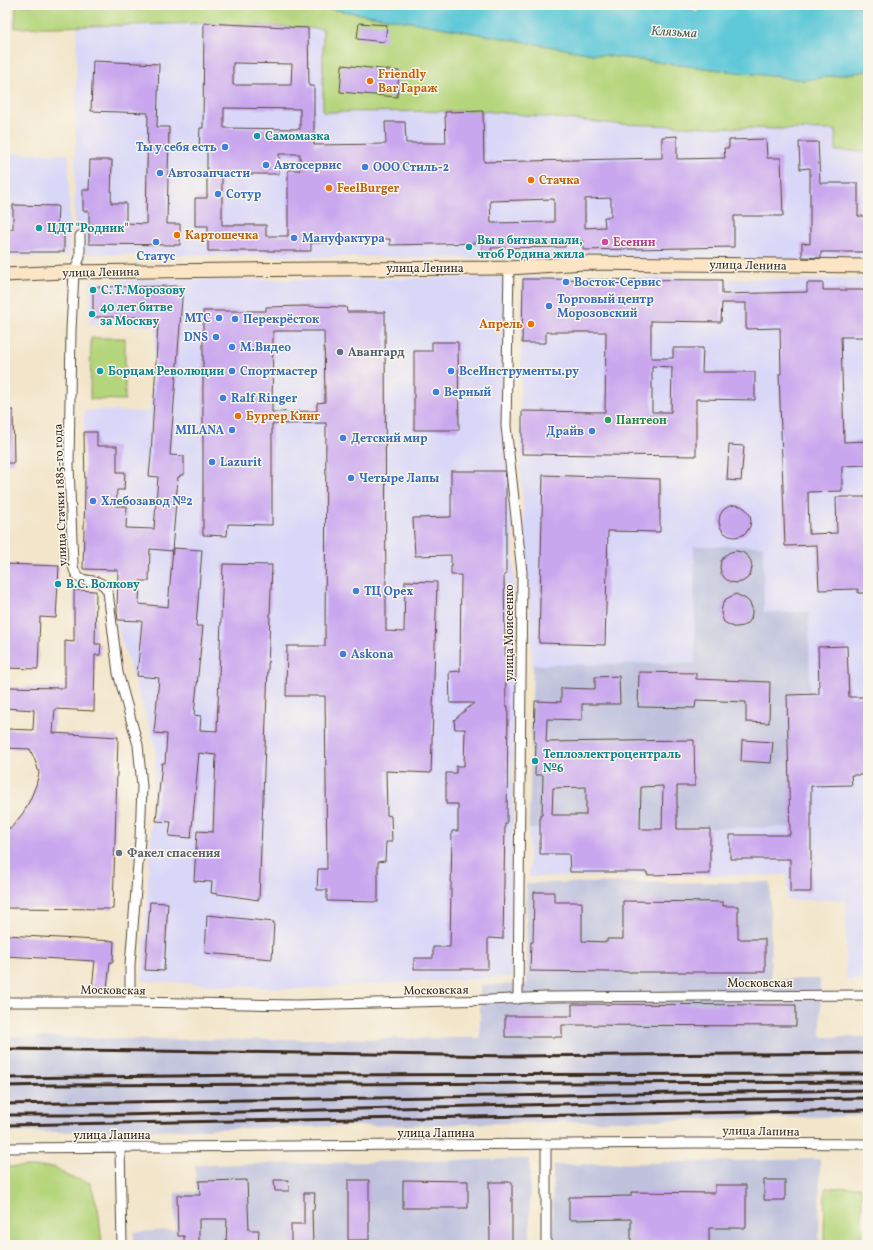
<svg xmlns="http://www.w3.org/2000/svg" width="873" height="1250" viewBox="0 0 873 1250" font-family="Vollkorn,serif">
	<rect width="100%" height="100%" fill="#fbf7ec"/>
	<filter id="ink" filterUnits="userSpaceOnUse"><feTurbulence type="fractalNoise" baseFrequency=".025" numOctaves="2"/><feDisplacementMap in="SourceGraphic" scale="8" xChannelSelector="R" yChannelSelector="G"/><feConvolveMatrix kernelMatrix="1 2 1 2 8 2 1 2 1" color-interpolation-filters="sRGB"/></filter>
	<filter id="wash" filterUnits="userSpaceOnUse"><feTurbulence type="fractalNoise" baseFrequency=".012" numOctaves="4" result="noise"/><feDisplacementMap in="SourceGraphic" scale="16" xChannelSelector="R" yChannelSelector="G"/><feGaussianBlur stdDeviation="0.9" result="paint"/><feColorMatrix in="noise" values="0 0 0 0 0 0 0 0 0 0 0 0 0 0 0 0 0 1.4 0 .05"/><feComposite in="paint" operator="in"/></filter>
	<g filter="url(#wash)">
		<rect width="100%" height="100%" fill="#f2e5ca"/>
		<path fill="#d9d7f8" d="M204,23L323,29V111H483L617,124L778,129L868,130V262L74,254L77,26Z
			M5,153L69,154V257H5Z
			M504,277L507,391L514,565L512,977L295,989L142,981L156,748L116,623V573L83,569L85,489L84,420V410L150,412L156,326L89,325L90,281L194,279L305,280Z
			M522,277H660L791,280L868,278V980H846V900H787V875L529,877V829L533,665L520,459Z"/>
		<path fill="#c0c2dd" d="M694,546H763L764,612H809L811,827L529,829L533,665L695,663Z
			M770,882L771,979H820L821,1037H868V1116L5,1133V1036L159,1040L480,1038V985L527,984L526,883Z
			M530,1159V1245H134V1232L175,1230V1193L196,1192L195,1165Z
			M820,1159L819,1245H552L553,1165Z"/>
		<path fill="#b5d57c" stroke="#78804d" d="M16,5H304L417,23L593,54L704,68L804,80L868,71V151H836V130L778,129L617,124L483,111L323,112V29L204,23L15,28Z
			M91,338H125V400L90,399Z
			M5,1167H55L67,1176L90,1183L98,1208L102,1245H5Z
			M861,1187L863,1235L866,1245H824L825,1188Z"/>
		<path fill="#5ec8d8" stroke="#4c797b" d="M304,5H686L696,12L705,5H868V71L804,80L704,68L593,54L417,23Z"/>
		<g id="blocks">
			<path fill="#c9a7ee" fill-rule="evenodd" d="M204,23L308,28L309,86H314V145L386,144L385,122H405L406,143H446L445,112L483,111L484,162L662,158V137L677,136V159L725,158L724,148H729V140L766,139L767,158H781L783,216H734V247L583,250V241H565V247L491,248L492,251L482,252V243L390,245V239L343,240V242L311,243V251H208V226H195V198H207V150H199L200,128H203ZM233,63L292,64L291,85H233ZM224,108L300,109V129L224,128ZM279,154H300V170H288V236H266V225H222V174H279ZM611,198V217H604L605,227L585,228V199ZM554,199V222L491,223L490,201Z
				M359,23L387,25L385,42L357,39Z
				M93,61L159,64L157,127H169L167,224H180V245L89,244V211H83V190H89L90,160H112L111,203H126V223L146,224L148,113L91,111Z
				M342,65L399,71L397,97L340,92Z
				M799,142H818L820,183H858V216H868V252H821V258L802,257V243L810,244V168L800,169Z
				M13,205L58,206L57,226H64V252H5V229H13Z
				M523,279L722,280V294L807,292V283H823V290H868V337H841L844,442L868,441V465L842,466V491L808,492L809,534L837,533L836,497H868V593H858V589L819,590L817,545L785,546L779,374H781L780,328L746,329V303H722L721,322L651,321V358H673V348H703L702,372H755V400L696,399V456L522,454V411L605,412L606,332H546V343H522ZM652,366L672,367L671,412H652Z
				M183,286L170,455L184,456V475H180V477H178L172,551L150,549L149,581H140L139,604L168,607L173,548L202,550L196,626H203L194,715L201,716L200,730L217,731L223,564L272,565L259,900L211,893L212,882L194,881L197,831L213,832L216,755L199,753L191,838L169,836L171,822L156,821L162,763H165L167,734L154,733L159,678L137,676L142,621L118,620L117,612L118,570L83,569L85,489L84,432H97V446H117V472H125L124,490H117L116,506H127L126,528L154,529L158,477L149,476L151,455L158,324H144L143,317H93V287Z
				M304,306L346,307L347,312H385L386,631L404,632L405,581L437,582L431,773L386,771L387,815L391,816L392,842H386L385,861L378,862V902L327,901V890H317L318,869H327L325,696H286L287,646H325L326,423L272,424V525L228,524L227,536L203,535V311H266V307ZM273,331H324L325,402L317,403V411L272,412Z
				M432,342H458L459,430H414V351H432Z
				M5,410H13L14,463H5Z
				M729,445L744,446L741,481L727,480Z
				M451,471H505L506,481V575H504L506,706H508L507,824H505L503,939L488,938V969H414V958H433V947H450L452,831H458V804H446V773H456V766H464L465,729H455L454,720L474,703H450L449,672L460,671L461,575H451V555L415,556L413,518L451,517Z
				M543,475L660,479V532L608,531L605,645L539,643Z
				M719 521a16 16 0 1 1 32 0a16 16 0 1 1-32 0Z
				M720 567a16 16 0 1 1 32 0a16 16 0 1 1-32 0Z
				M5,564L59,566L56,618L40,617L38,669L5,668Z
				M74,590L96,591L95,644H101L100,655H95L94,711L55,709L53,733L118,737L113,909L5,908V828H11L23,813L30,800L36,785L39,773L36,763L30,749L5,748V729L33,730L34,710L5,708V687L65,688V641L74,642Z
				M736,594L746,599L750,603L752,608V613L751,619L748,623L743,626L737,627H733L724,622L722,617L721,612L723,603L726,599Z
				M847,646L849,697H868V775H851L852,785L811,786V892H790V859H730V835H790L787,695L819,694L818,647Z
				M639,672L696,673V679L770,682L769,723L746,722V702L696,700L695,708L638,707Z
				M619,676L620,704H582V720L547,719L546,742L694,740L695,786H677V829H710V874L647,875V872H570L569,854H540V815H542L543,775H535L536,742H534L535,701L561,702V688L595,689V677ZM663,786L662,829H640L641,787ZM586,787V815H552L553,788Z
				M742,740L773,742L771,763L741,761Z
				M534,892H554V902H582V941L607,942V939H623V901L723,902V906H738V939H765V972H607L530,971L531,942H533Z
				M150,902L168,903L164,971L145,970Z
				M207,915L274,922L272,959L205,953Z
				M5,935L114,941L113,962H110L107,989L92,988L95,961L5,956Z
				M572,1004L796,1005V1026L562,1025V1037H505V1016H572Z
				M247,1180L249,1230H259L258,1245H226L227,1219H199V1245H184V1236H178L177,1195H200L199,1181Z
				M274,1180H288L289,1191H275Z
				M348,1180H369V1240H348Z
				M403,1180L468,1181V1208H403Z
				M764,1180H785V1200H764Z
				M489,1182H512V1245H490Z
				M715,1185H746V1228H709V1245H631V1219L569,1220V1197L631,1196V1192L715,1193Z
				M304,1193H315L314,1210H312L313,1245H291V1224H304Z"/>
		</g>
	</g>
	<g filter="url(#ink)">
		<use href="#blocks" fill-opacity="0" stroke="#564638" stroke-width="1"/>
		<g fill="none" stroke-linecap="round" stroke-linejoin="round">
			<defs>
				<path id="street" d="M80,236V257L74,273L71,330L69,466L73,565C77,591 99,571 108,592L118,673L138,745L142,786L140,839L130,965V1002
					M509,268L506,426L522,572L518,999
					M5,1002H130L297,1005L490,1000L546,997L868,995
					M120,1147L122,1245
					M5,1148L697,1143L868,1144
					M546,1245V1145"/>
				<path id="secondary" d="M5,275L63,272L321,269L509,268L584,263L868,266"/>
			</defs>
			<use href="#street" stroke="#564638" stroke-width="11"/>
			<use href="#secondary" stroke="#564638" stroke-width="15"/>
			<use href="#street" stroke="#fff" stroke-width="9"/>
			<use href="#secondary" stroke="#fce5c4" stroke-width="13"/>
			<path stroke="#3b2a1e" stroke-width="3" d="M5,1049L517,1056L868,1053
				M5,1078L256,1075L868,1074
				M5,1086L53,1085L868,1082
				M5,1104L868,1090
				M5,1115H120L759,1099L868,1098
				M5,1125L868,1110"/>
		</g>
	</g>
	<g fill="#e8710a" stroke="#fbf7ec" stroke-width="1.5">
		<circle cx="370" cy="81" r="4"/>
		<circle cx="531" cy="180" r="4"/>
		<circle cx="329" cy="188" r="4"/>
		<circle cx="177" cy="235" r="4"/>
		<circle cx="531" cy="324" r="4"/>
		<circle cx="238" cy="416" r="4"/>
	</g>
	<g fill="#0f9aa8" stroke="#fbf7ec" stroke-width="1.5">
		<circle cx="257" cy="136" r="4"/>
		<circle cx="39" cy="228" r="4"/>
		<circle cx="469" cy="247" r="4"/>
		<circle cx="93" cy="290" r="4"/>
		<circle cx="92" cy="314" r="4"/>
		<circle cx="100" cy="371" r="4"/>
		<circle cx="58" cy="584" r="4"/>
		<circle cx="535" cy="761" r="4"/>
	</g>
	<g fill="#3f7fe0" stroke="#fbf7ec" stroke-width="1.5">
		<circle cx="225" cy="147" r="4"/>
		<circle cx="266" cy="165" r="4"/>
		<circle cx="365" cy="167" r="4"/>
		<circle cx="160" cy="173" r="4"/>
		<circle cx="218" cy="194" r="4"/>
		<circle cx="294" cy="238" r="4"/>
		<circle cx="156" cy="242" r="4"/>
		<circle cx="566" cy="282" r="4"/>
		<circle cx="549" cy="306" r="4"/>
		<circle cx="219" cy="318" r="4"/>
		<circle cx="235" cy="319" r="4"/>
		<circle cx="216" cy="337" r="4"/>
		<circle cx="232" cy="347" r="4"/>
		<circle cx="232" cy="371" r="4"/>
		<circle cx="451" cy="371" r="4"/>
		<circle cx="436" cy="392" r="4"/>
		<circle cx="223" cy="398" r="4"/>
		<circle cx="232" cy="430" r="4"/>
		<circle cx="592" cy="431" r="4"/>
		<circle cx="343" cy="438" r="4"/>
		<circle cx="212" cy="462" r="4"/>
		<circle cx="351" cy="478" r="4"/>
		<circle cx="93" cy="501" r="4"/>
		<circle cx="356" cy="591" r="4"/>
		<circle cx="343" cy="654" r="4"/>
	</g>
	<circle fill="#d1479c" stroke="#fbf7ec" stroke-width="1.5" cx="605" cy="242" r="4"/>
	<circle fill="#5c6f8a" stroke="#fbf7ec" stroke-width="1.5" cx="340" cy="352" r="4"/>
	<circle fill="#2e9e5b" stroke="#fbf7ec" stroke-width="1.5" cx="608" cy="420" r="4"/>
	<circle fill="#6b7280" stroke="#fbf7ec" stroke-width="1.5" cx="119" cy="853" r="4"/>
	<g text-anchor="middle" stroke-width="3" stroke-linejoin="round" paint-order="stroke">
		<g font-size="12" font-weight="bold" fill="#c56008" stroke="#fbf7ec" text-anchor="start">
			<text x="378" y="78">Friendly<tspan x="378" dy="14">Bar Гараж</tspan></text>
			<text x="539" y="184">Стачка</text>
			<text x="337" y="192">FeelBurger</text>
			<text x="185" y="239">Картошечка</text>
			<text x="523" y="328" text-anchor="end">Апрель</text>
			<text x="246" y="420">Бургер Кинг</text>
		</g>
		<g font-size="12" font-weight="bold" fill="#0d838f" stroke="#fbf7ec" text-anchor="start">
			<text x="265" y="140">Самомазка</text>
			<text x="47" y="232">ЦДТ "Родник"</text>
			<text x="477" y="244">Вы в битвах пали,<tspan x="477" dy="14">чтоб Родина жила</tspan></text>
			<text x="101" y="294">С. Т. Морозову</text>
			<text x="100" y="311">40 лет битве<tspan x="100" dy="14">за Москву</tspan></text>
			<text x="108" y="375">Борцам Революции</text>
			<text x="66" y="588">В.С. Волкову</text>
			<text x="543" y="758">Теплоэлектроцентраль<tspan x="543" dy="14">№6</tspan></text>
		</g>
		<g font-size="12" font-weight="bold" fill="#366cbe" stroke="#fbf7ec" text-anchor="start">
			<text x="217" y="151" text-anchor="end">Ты у себя есть</text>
			<text x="274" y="169">Автосервис</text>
			<text x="373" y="171">ООО Стиль-2</text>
			<text x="168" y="177">Автозапчасти</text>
			<text x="226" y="198">Сотур</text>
			<text x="302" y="242">Мануфактура</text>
			<text x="156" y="260" text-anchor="middle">Статус</text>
			<text x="574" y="286">Восток-Сервис</text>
			<text x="557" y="303">Торговый центр<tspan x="557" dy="14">Морозовский</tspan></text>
			<text x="211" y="322" text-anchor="end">МТС</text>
			<text x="243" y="323">Перекрёсток</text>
			<text x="208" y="341" text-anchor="end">DNS</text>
			<text x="240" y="351">М.Видео</text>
			<text x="240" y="375">Спортмастер</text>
			<text x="459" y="375">ВсеИнструменты.ру</text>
			<text x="444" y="396">Верный</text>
			<text x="231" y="402">Ralf Ringer</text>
			<text x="224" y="434" text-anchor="end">MILANA</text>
			<text x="584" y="435" text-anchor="end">Драйв</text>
			<text x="351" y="442">Детский мир</text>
			<text x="220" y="466">Lazurit</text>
			<text x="359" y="482">Четыре Лапы</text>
			<text x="101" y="505">Хлебозавод №2</text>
			<text x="364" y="595">ТЦ Орех</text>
			<text x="351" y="658">Askona</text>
		</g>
		<g font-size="12" font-weight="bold" fill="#b23c85" stroke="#fbf7ec" text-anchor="start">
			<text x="613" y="246">Есенин</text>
		</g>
		<g font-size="12" fill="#3b2a1e" stroke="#fbf7ec">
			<text transform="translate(748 265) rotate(1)" y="4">улица Ленина</text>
			<text x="425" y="272">улица Ленина</text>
			<text transform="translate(101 272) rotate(-1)" y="4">улица Ленина</text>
			<text transform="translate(60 495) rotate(-92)" y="4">улица Стачки 1885-го года</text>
			<text transform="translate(509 633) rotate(-90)" y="4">улица Моисеенко</text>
			<text x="760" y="987">Московская</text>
			<text transform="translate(113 990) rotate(1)" y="4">Московская</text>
			<text transform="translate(436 990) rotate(-1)" y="4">Московская</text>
			<text transform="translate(761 1131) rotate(1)" y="4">улица Лапина</text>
			<text x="436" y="1137">улица Лапина</text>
			<text x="112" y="1139">улица Лапина</text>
		</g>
		<g font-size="12" font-weight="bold" fill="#4e5e75" stroke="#fbf7ec" text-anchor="start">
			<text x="348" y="356">Авангард</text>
		</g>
		<g font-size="12" font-weight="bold" fill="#27864d" stroke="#fbf7ec" text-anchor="start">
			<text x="616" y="424">Пантеон</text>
		</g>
		<g font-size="12" font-weight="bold" fill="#5b616d" stroke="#fbf7ec" text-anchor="start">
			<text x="127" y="857">Факел спасения</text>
		</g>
		<g font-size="13" font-style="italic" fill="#465956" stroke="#fbf7ec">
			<text transform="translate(674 31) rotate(3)" y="5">Клязьма</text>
		</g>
	</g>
	<rect width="873" height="1250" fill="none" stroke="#fbf7ec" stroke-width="20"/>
</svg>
